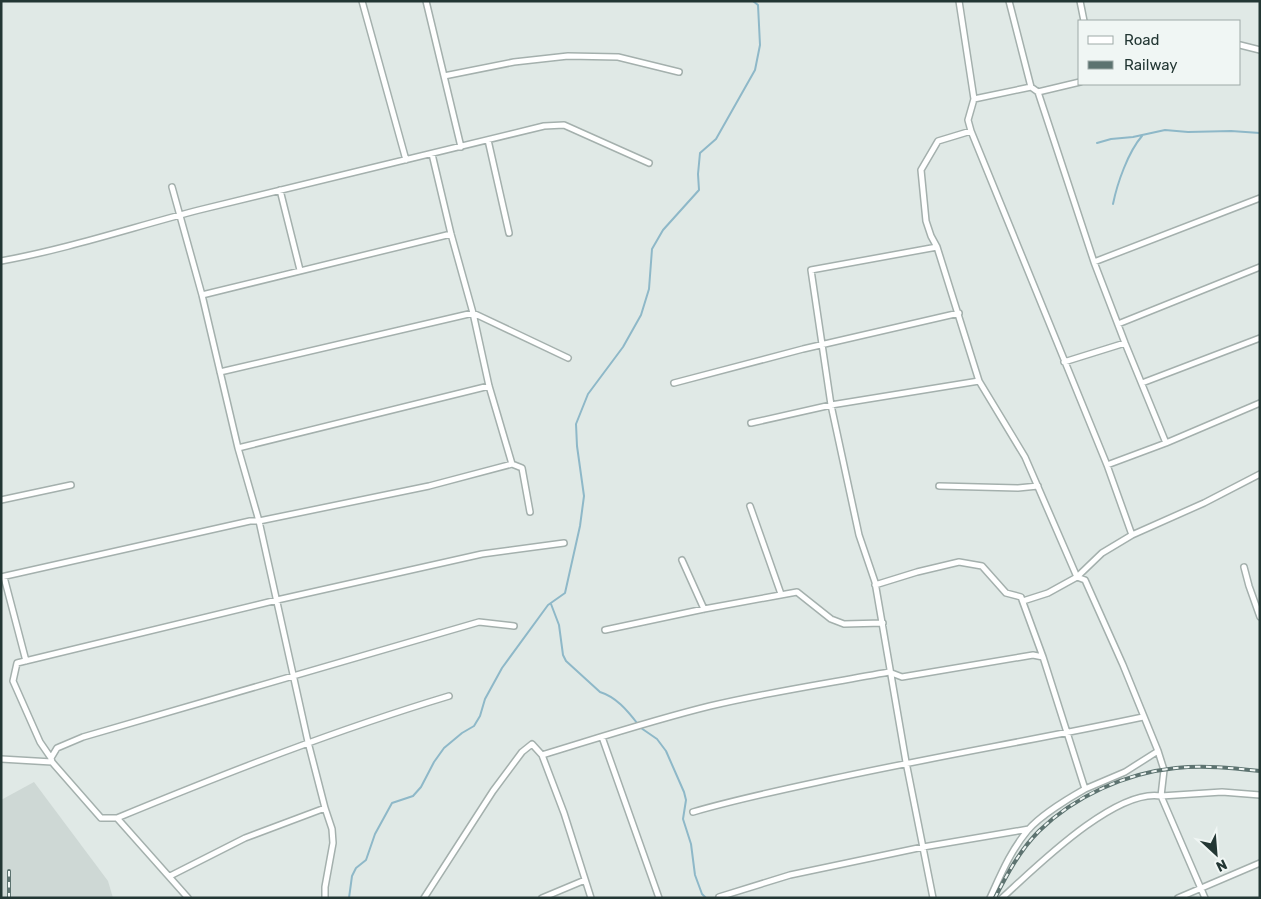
<svg xmlns="http://www.w3.org/2000/svg" width="1261" height="899" viewBox="0 0 1261 899" font-family="Rubik,sans-serif">
	<rect width="100%" height="100%" fill="#e0e9e6"/>
	<path fill="#ced8d5" d="M34,782L108,881L113,898H1V800Z"/>
	<g fill="none" stroke-linecap="round" stroke-linejoin="round">
		<path stroke="#8eb8c8" stroke-width="2" d="M1097,143L1111,139L1133,137L1165,130L1188,132L1231,131L1260,133
			M1113,204C1117,184 1128,152 1142,136
			M551,604L559,625L563,655L566,661L600,692C616,697 627,710 637,723
			M641,728L657,739L666,751L684,792L686,800L683,819L691,844L695,875L702,894L706,898
			M349,898L352,876L356,868L366,860L375,834L392,803L413,796L421,787L434,762L444,748L462,733L474,726L480,716L485,699L502,668L548,605L565,593L580,526L584,496L577,446L576,424L588,394L623,347L641,315L649,289L652,249L663,230L699,190L698,174L700,153L716,139L755,70L760,45L758,5L753,1"/>
		<defs>
			<path id="street" d="M362,1L406,160
				M426,1L461,147
				M959,1L974,99L968,120L971,131
				M1009,1L1031,87
				M1080,1L1084,21
				M1240,45L1260,50
				M444,76L514,62L568,56L618,57L679,72
				M1038,92L1094,262L1125,343L1166,443
				M974,99L1031,87L1038,92L1080,82
				M488,140L509,233
				M432,154L451,234L473,313L489,386L512,464
				M172,187L202,295L238,448L259,521L308,742L325,808L332,829L333,843L325,887V898
				M280,190L300,270
				M1,261C68,249 133,227 199,210C314,181 429,155 544,126L564,125L649,163
				M1094,262L1260,198
				M202,295L451,234
				M1118,324L1260,267
				M1064,362L1125,343
				M220,372L473,313L568,358
				M674,383L803,349L959,313
				M1142,383L1260,338
				M751,423L831,405L979,381
				M238,448L489,386
				M1107,465L1166,443L1260,403
				M939,486L1018,488L1038,486
				M1,500L71,485
				M750,506L781,594
				M1132,535L1204,503L1260,474
				M682,560L704,609
				M1244,567L1249,586L1260,617
				M1,577L250,521H259L429,486L512,464L522,468L530,512
				M4,577L26,661
				M875,585L917,572L959,562L982,566L1006,593L1021,597L1043,657
				M1023,601L1048,593L1077,577L1102,553L1132,535L1107,465L971,131L938,141L921,170L926,221L931,236L937,247L979,381L1025,457L1077,577L1085,580L1123,665L1158,751L1164,770L1161,796L1205,898
				M605,630L704,609L797,592L831,619L844,624L883,623
				M602,737L659,898
				M542,755C598,738 653,720 710,706C769,692 830,683 889,672L902,677L1033,655L1043,657L1085,789C1069,798 1040,816 1028,830C1011,850 1001,874 990,898
				M51,758L40,742L13,681L17,663L277,600L482,554L564,543
				M1,759L52,762L101,818H117L188,898
				M52,762L51,758L57,748L83,737L479,622L514,626
				M1085,789L1125,772L1158,751
				M693,812C734,800 776,791 818,782C926,758 1035,740 1143,717
				M117,818C226,773 336,730 449,696
				M170,876L245,838L325,808
				M719,897L790,875L923,847L1029,829
				M424,898L493,791L522,752L532,744L542,755L564,813L591,898
				M542,898L585,880
				M933,898L906,762L875,582L859,535L831,405L811,270L937,247
				M1002,898C1035,868 1115,788 1161,796L1222,792L1260,795
				M1178,898L1260,863"/>
		</defs>
		<use href="#street" stroke="#a4b0ad" stroke-width="8"/>
		<use href="#street" stroke="#fff" stroke-width="5"/>
		<defs>
			<path id="rail" d="M9,871V898
				M995,898C1007,874 1020,850 1039,831C1075,796 1126,773 1176,768C1204,765 1232,768 1260,771"/>
		</defs>
		<use href="#rail" stroke="#5d7370" stroke-width="4"/>
		<use href="#rail" stroke="#f0f6f4" stroke-width="2" stroke-dasharray="5.5" stroke-linecap="butt"/>
	</g>
	<rect width="1261" height="899" fill="none" stroke="#233734" stroke-width="5"/>
	<rect x="1078" y="20" width="162" height="65" fill="#f0f6f4" stroke="#9eaaa7"/>
	<rect x="1088" y="36" width="25" height="8" fill="#ffffff" stroke="#9eaaa7"/>
	<text x="1124" y="45" font-size="15" fill="#233734">Road</text>
	<rect x="1088" y="61" width="25" height="8" fill="#5d7370" stroke="#9eaaa7"/>
	<text x="1124" y="70" font-size="15" fill="#233734">Railway</text>
	<g transform="translate(1216 854) rotate(154)" stroke="#f0f6f4" stroke-width="4" paint-order="stroke">
	<path d="M0-4L9 19L0 12L-9 19Z" fill="#233734"/>
	<text y="-8" font-size="14" font-weight="bold" text-anchor="middle" fill="#233734">N</text>
	</g>
</svg>
